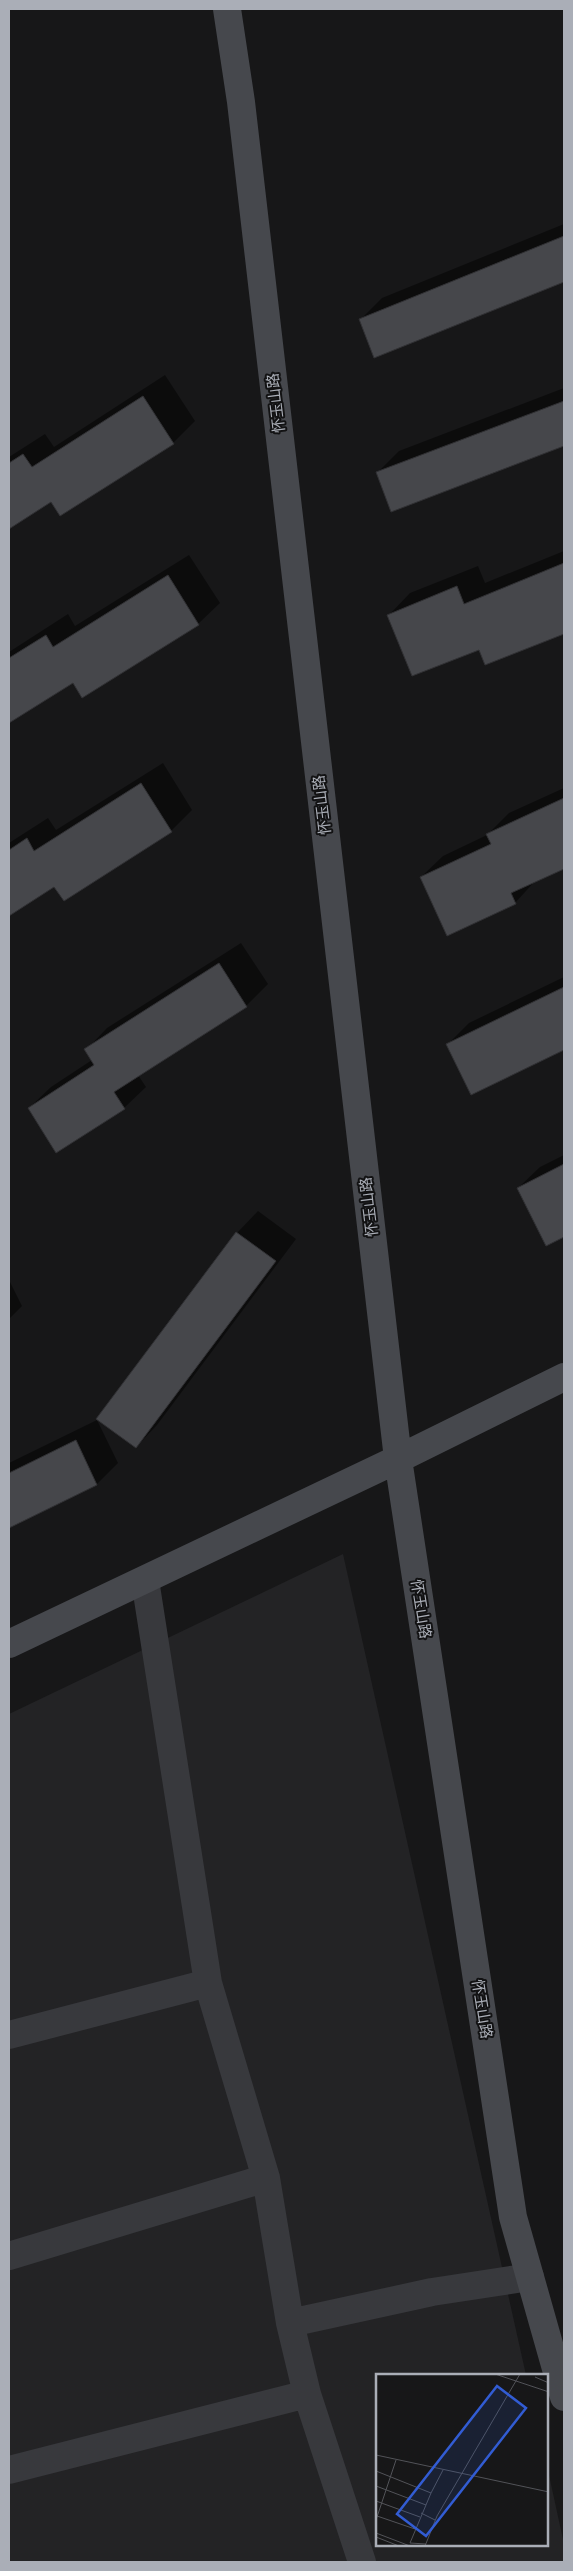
<svg xmlns="http://www.w3.org/2000/svg" width="573" height="2571" viewBox="0 0 573 2571" font-family="Signika,'Noto Sans SC',sans-serif">
	<rect width="100%" height="100%" fill="#171718"/>
	<path fill="#232325" d="M343,1554L526,2375H377V2545H547V2466L564,2544V2562H9V1714Z"/>
	<path fill="#0007" d="M564,224V280L375,357L360,320L382,298Z
		M165,375L195,421L173,443L52,500L9,528V457L45,434L54,447Z
		M564,388V445L392,510L378,472L399,451Z
		M564,551V633L486,664L480,648L389,615L410,593L478,566L485,583Z
		M189,555L220,603L198,624L73,681L9,722V652L68,614L75,626Z
		M163,763L192,810L171,831L55,885L9,915V843L48,818L56,830Z
		M564,788V867L536,880L515,903L421,877L443,856L487,835L509,813Z
		M241,943L268,984L246,1006L138,1075L146,1087L124,1108H29L51,1087L92,1060L86,1050L107,1028Z
		M564,977V1048L472,1093L448,1044L469,1023Z
		M564,1155V1235L546,1244L518,1188L540,1167Z
		M258,1211L296,1239L157,1425L136,1447L237,1233Z
		M9,1280L22,1306L9,1319Z
		M97,1420L118,1463L97,1484L9,1526V1463Z"/>
	<path fill="#46474b" stroke="#313134" d="M564,236V282L374,358L359,319Z
		M143,396L174,444L60,516L51,502L9,529V463L23,454L32,467Z
		M564,401V446L391,512L376,472Z
		M564,563V634L485,665L479,650L412,676L387,615L457,586L464,604Z
		M168,575L199,625L82,698L73,683L9,723V658L46,635L53,647Z
		M141,783L172,832L64,901L54,887L9,916V850L27,838L34,851Z
		M564,798V869L511,893L516,904L447,936L420,877L491,844L486,834Z
		M219,963L247,1007L114,1092L125,1109L56,1153L28,1108L94,1065L84,1049Z
		M564,987V1050L471,1095L446,1044Z
		M564,1164V1237L546,1246L517,1188Z
		M236,1232L276,1261L136,1448L96,1419Z
		M76,1440L97,1485L9,1528V1473Z"/>
	<g fill="none" stroke-linecap="round" stroke-linejoin="round">
		<path stroke="#38393d" stroke-width="28" d="M208,1983L266,2178L290,2323L307,2394L362,2562
			M9,2035L208,1983L145,1580
			M9,2256L266,2178
			M290,2323L432,2292L530,2277
			M9,2470L307,2394"/>
		<path stroke="#46484d" stroke-width="28" d="M227,9L241,102L398,1459L513,2217L564,2397
			M9,1644L398,1459L564,1377"/>
	</g>
	<g text-anchor="middle" stroke-width="4" stroke-linejoin="round" paint-order="stroke">
		<g font-size="15" fill="#aaaeb7" stroke="#121213">
			<text transform="translate(276 403) rotate(-97)" y="5">怀玉山路</text>
			<text transform="translate(322 805) rotate(-97)" y="5">怀玉山路</text>
			<text transform="translate(369 1207) rotate(-97)" y="5">怀玉山路</text>
			<text transform="translate(421 1609) rotate(81)" y="5">怀玉山路</text>
			<text transform="translate(482 2009) rotate(81)" y="5">怀玉山路</text>
		</g>
	</g>
	<g transform="translate(376 2374)">
		<rect width="172" height="172" fill="#171718"/>
		<path fill="none" stroke="#525358" stroke-width="1" d="M119,0L173,18M159,3L173,9M0,81L173,118M0,97L55,119L67,96M0,112L50,131M0,127L44,143M45,139L59,146M1,142L39,155M0,146L20,86M0,159L34,172M0,163L23,172M50,170L34,169L55,119M49,172L61,142L144,0"/>
		<path fill="#325cd3" fill-opacity="0.15" stroke="#325cd3" stroke-width="2.5" d="M121,12L150,34L50,162L21,140Z"/>
		<rect width="172" height="172" fill="none" stroke="#aaaeb7" stroke-width="2.5"/>
	</g>
	<rect width="573" height="2571" fill="none" stroke="#aaaeb7" stroke-width="20"/>
</svg>
